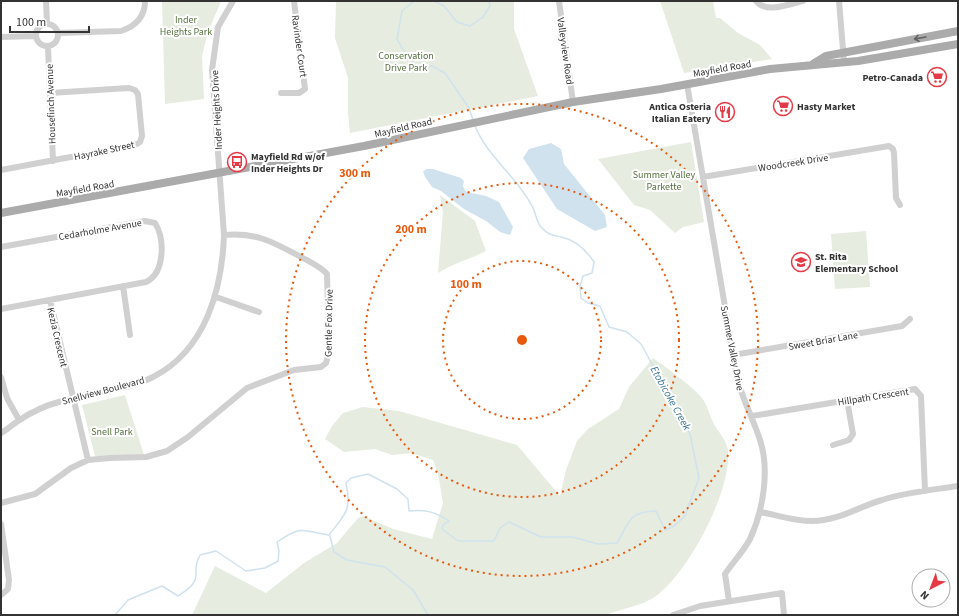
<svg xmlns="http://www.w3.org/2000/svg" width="959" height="616" viewBox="0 0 959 616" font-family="'Source Sans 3',sans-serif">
	<rect width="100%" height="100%" fill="#fff"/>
	<path fill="#e6ecdf" d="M162,1H221L208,32L202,56L204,99L165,104Z
		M336,1H514V29L538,96L350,133L348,113V78L335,38Z
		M660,1H713L716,18H720L738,33L760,45L772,59L684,73Z
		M691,142L704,222L683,227L675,233L650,210L634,205L598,159Z
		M440,195L475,221L486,251C470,259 454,263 438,273L443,212Z
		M866,231L870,287L835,289L831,234Z
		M653,358C663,365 699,391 704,401C708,408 710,417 715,426C719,432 727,442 728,450C732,490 689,572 656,596C640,607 623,608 605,615H192L215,566L266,593L304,563L337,543L358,518L363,516L393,529L432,539L443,503L438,474L433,460L412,453L392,455L375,449L344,452L325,439L332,426L343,413L363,407L399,411L517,445L560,496L566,470L577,441L588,429L619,409L629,387Z
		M125,395L144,455L95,456L82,405Z"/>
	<path fill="#cfe2ee" d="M551,143L561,149L564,164L605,215L607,227L595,231L557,209L523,158L529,149Z
		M427,169H433L461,178L464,181L463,186L466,192L486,196L499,202L513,227L510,235L500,232L486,221L464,209L441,191L432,187L425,177L423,171Z"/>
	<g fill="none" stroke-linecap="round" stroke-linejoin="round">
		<path stroke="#cfe2ee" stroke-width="1.5" d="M414,1L402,11L397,39C403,51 410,60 419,69L432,66L445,73L469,108L473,120
			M434,1L444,6L457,22L470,26L483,17L490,6L489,1
			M330,536L334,552L347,560L385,567L413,590L428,615
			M115,615L128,600L162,586L178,596C184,592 193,587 195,580C198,569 193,568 200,555L216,551L246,571L265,568L278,561L279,551L277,542C304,524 301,531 329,535C345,514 352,511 346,483L351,478L368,474L397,489L408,499L409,511C425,509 436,512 449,521L443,525L442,529L458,541H494L500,528L509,522L541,537H573L598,544L617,543C630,522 627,512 656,511L665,530L674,526L685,516L699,478L690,434L641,344L627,332L609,327L600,306L588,303L581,298L580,286L583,276L592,273L594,262C586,250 576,240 561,237C553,235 548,235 542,228C536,223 536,212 532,206C517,177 487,156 475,126"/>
		<path stroke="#d0d0d0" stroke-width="6" d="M46,1L47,24
			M559,1L573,102
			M756,1C766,14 789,4 803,1
			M839,1L844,62
			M36 35a11 11 0 1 1 22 0a11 11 0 1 1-22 0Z
			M58,33L121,31C136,26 145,17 145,1
			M1,37L35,36
			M48,47L53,161
			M687,84L737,377C742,399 753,418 760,440C770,470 763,511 750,539C743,552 733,562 725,574L729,601
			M281,93H299L305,89L294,1
			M1,170L135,145L140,142L142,136L138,94L135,90L129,88L50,93
			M703,177L889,146L893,149L894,153L896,198L900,205
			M1,247L145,221L155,223C165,239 165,273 146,282L1,309
			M123,286L130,335
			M216,297L259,312
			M50,300L88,460
			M733,355L902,326L910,319
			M1,377L7,398L19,420
			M752,416L915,389L921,396L925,491
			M1,433C7,430 12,425 18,421C31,412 47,405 62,401C92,392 125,391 153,377C206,350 222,289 224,235L212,70L218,27L233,1
			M833,445L849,440L853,434L847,400
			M1,503L35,494L71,468L88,460L110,458L146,457L167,451L188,437L247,388L294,370L321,367L326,363L329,352L327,274C320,266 310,262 301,257C273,242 256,232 224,235
			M760,512C777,515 794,521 812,521C838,521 858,507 882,500C906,492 933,490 958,486
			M1,524L9,580L8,589L1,595
			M673,615L700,606L782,593L784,615"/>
		<path stroke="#ababab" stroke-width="8" d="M813,64L826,56L958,31
			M1,213L364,146L573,102L661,89L770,69L858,61L958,44"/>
	</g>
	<defs><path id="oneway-shaft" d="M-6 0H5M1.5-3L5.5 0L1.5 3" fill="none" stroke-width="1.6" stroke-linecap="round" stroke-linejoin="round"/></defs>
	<use stroke="#636363" href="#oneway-shaft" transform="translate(920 38) rotate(170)"/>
	<g fill="none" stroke="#e8590c" stroke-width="2" stroke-dasharray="2 4">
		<circle cx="522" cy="340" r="79"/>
		<circle cx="522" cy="340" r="157"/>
		<circle cx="522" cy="340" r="236"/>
	</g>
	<defs>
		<symbol id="supermarket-ring" viewBox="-11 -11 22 22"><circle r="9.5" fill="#fff" stroke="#e63946" stroke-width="1.5"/><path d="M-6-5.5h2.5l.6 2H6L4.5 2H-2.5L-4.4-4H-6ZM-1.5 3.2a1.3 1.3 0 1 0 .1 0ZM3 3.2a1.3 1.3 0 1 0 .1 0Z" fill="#e63946"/></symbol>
		<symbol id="restaurant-ring" viewBox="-11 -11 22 22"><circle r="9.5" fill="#fff" stroke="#e63946" stroke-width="1.5"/><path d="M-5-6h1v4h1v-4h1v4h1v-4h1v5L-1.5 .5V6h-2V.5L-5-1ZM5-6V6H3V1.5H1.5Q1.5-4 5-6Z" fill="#e63946"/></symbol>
		<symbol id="bus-ring" viewBox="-11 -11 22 22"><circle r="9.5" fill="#fff" stroke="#e63946" stroke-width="1.5"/><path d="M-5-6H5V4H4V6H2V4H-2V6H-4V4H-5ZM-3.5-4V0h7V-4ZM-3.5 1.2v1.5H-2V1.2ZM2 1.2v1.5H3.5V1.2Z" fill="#e63946"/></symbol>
		<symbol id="school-ring" viewBox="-11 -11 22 22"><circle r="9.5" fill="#fff" stroke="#e63946" stroke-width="1.5"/><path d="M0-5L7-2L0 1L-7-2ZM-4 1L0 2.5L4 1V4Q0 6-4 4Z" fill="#e63946"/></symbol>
	</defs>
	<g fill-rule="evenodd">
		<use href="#supermarket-ring" x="926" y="66" width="22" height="22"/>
		<use href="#supermarket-ring" x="772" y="95" width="22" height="22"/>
		<use href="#restaurant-ring" x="714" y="101" width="22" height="22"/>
		<use href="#bus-ring" x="226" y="151" width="22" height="22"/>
		<use href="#school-ring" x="790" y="251" width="22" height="22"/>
	</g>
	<g text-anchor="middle" stroke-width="4" stroke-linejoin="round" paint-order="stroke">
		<g font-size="10" fill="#56703f" stroke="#fff">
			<text x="186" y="23">Inder<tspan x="186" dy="12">Heights Park</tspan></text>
			<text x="406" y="59">Conservation<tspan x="406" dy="12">Drive Park</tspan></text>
			<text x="664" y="178">Summer Valley<tspan x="664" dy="12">Parkette</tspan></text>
			<text x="112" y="435">Snell Park</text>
		</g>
		<g font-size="10" fill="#333" stroke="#fff">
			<text transform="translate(300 46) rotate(82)" y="4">Ravinder Court</text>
			<text transform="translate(566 51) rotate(82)" y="4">Valleyview Road</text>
			<text transform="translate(722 68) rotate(-10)" y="4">Mayfield Road</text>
			<text transform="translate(50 104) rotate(-92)" y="4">Housefinch Avenue</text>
			<text transform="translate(216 110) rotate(-93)" y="4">Inder Heights Drive</text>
			<text transform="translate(403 127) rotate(-13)" y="4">Mayfield Road</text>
			<text transform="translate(104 150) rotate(-12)" y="4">Hayrake Street</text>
			<text transform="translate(793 162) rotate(-9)" y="4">Woodcreek Drive</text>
			<text transform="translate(85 188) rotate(-10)" y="4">Mayfield Road</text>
			<text transform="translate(100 229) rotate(-10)" y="4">Cedarholme Avenue</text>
			<text transform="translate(328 323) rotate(-89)" y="4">Gentle Fox Drive</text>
			<text transform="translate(58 337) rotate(77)" y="4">Kezia Crescent</text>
			<text transform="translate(823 340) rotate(-10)" y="4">Sweet Briar Lane</text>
			<text transform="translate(733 348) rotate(79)" y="4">Summer Valley Drive</text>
			<text transform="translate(103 390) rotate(-15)" y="4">Snellview Boulevard</text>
			<text transform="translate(873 396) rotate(-9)" y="4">Hillpath Crescent</text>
		</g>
		<g font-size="10" font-weight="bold" fill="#333" stroke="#fff" text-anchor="start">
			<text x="923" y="81" text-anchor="end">Petro-Canada</text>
			<text x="711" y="110" text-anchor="end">Antica Osteria<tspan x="711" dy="12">Italian Eatery</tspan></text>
			<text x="797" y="110">Hasty Market</text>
			<text x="251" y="160">Mayfield Rd w/of<tspan x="251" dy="12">Inder Heights Dr</tspan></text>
			<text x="815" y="260">St. Rita<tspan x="815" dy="12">Elementary School</tspan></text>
		</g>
		<g font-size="11" font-style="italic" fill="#3f7597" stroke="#fff">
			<text transform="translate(671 398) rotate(61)" y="4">Etobicoke Creek</text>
		</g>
	</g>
	<circle cx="522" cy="340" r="6" fill="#e8590c" stroke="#fff" stroke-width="2"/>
	<g font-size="12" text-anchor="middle" font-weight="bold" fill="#e8590c" stroke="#fff" stroke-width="4" stroke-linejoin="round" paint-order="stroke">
		<text x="355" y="177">300 m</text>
		<text x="411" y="233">200 m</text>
		<text x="466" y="288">100 m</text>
	</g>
	<rect width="959" height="616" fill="none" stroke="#333333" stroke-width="4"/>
	<g transform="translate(931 588) rotate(222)"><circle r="19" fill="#ffffff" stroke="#adadad"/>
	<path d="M0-3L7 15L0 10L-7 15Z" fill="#e63946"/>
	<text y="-6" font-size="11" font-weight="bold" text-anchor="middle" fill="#333333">N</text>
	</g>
	<path d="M10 26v6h79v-6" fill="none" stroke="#333333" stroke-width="2"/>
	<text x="16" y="26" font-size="12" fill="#333333" stroke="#ffffff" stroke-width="3" paint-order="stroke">100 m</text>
</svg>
